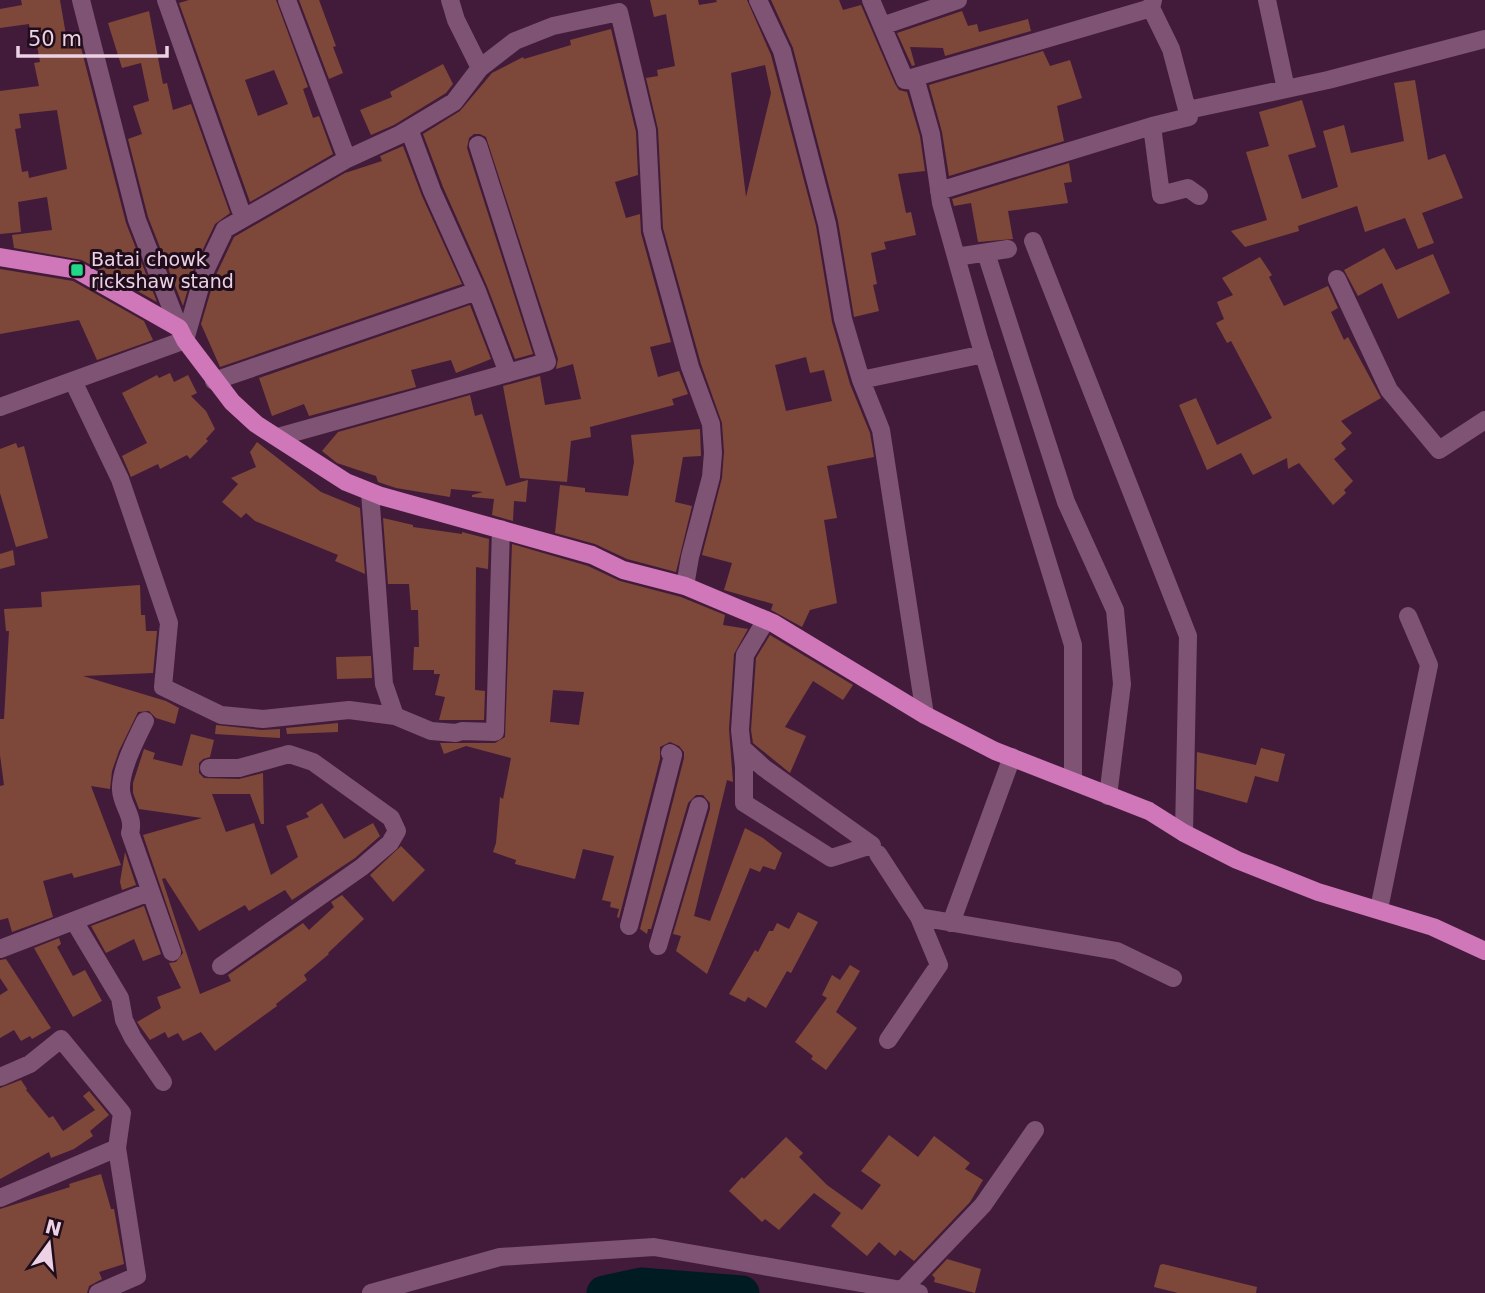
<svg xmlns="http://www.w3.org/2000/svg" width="1485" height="1293" viewBox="0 0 1485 1293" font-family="'DejaVu Sans',sans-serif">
	<rect width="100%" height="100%" fill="#431b3a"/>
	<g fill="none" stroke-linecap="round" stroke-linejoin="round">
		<path stroke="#001b22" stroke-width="35" d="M604,1293L641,1285L742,1293"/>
	</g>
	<path fill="#7d4839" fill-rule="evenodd" d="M21,0H60L66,35L77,32L126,223L157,302L82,260L14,248L12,235L52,230L47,197L18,202L21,232L0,234V91L39,86L34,63L40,62L34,29L30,30L29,24L0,28V9L22,5ZM57,110L67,169L29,178L28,171L22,172L15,129L21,128L19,114Z
		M189,0H276L308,87L303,89L313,118L319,116L333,154L250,202L179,3ZM274,70L288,104L258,116L245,80Z
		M299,0H319L336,46L333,47L343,73L329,79Z
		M650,0H698L699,5L717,2L716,0H747L771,55L816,226L832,322L850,384L870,433L874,457L827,466L837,518L824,520L837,603L810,610L802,627L771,610L773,604L724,590L732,563L702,555L722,478L724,452L722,423L701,364L663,228L658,129L646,78L658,76L657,70L675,66L666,14L654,17ZM765,65L771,93L746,197L731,73ZM806,357L810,373L824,370L832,401L786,411L775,365Z
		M771,0H839L843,10L861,5L895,84L899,90L907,92L920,136L925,171L898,174L906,213L911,212L916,235L884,242L886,249L871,253L877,284L873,285L879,311L854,317L838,221L793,48Z
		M149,11L163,84L167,83L173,110L191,104L230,213L215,224L194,268L183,306L148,217L128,139L142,134L133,106L149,101L141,63L122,68L108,23Z
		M962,11L968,26L977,24L979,32L1028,19L1031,31L945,56L943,48L910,47L915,65L912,66L897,33Z
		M611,29L636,132L638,175L615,182L626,218L640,214L641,233L671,342L650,347L658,377L679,371L688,394L672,399L674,405L590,427L591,437L571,441L567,482L520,478L503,386L540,376L545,405L581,399L573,364L556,369L558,359L486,137L480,134H474L469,138L467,148L533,354L515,359L487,286L443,187L423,134L460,111L492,73L523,57L524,59L571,45L570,40Z
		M1043,51L1050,66L1070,60L1082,98L1057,106L1064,141L949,176L942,132L929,85Z
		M443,64L453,84L446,93L394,125L371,135L360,110L392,97L390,92Z
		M1415,80L1428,160L1445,154L1463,198L1422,213L1434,243L1418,249L1405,218L1365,232L1357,206L1298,226L1299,231L1245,247L1231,231L1267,220L1246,152L1269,146L1259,112L1302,100L1316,147L1288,155L1302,199L1338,187L1323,131L1344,125L1351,153L1404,141L1394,83Z
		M403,146L422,196L462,284L220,367L201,324L215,277L234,237L345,173L382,161L380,156Z
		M1069,163L1072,182L1064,183L1068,203L1008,211L1013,239L978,242L971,203L954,206L952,199Z
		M1384,248L1396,270L1433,254L1450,293L1398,319L1382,283L1358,296L1344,270Z
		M1260,257L1272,275L1269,277L1284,306L1328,286L1338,308L1331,312L1344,340L1348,337L1381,398L1341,421L1352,433L1341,443L1346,449L1334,459L1353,481L1344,490L1346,493L1333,505L1299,463L1288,469L1287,458L1253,475L1241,453L1207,470L1179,405L1196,398L1217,445L1272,418L1231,341L1227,343L1216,323L1224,319L1217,302L1233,295L1222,278Z
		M0,269L73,281L144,321L153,340L97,360L79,320L0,334Z
		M470,305L491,359L456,373L451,360L411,370L416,387L309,416L304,404L272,416L259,378Z
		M170,373L174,382L188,375L197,393L191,396L206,411L215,429L206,439L208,441L190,459L187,455L160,469L158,464L131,477L122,456L147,443L122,393L157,375L159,378Z
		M470,395L475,416L482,414L506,486L528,480L526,502L514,501L513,521L492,515L494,499L472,497V495L483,492L451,489L450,497L396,488L378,482L376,476L337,463L322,451L338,432Z
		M700,429L701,456L683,457L675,502L692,506L676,572L627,559L595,544L555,533L560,485L585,488V492L628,496L634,462L631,435Z
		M257,442L321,492L360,508L365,574L335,561L338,555L255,521L246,513L241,518L222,502L238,484L231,478L256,467L250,452Z
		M16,443L18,448L24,446L48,538L16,547L0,493V449Z
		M383,518L413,525V527L462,534V532L489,539L488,569L476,567L475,690L485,691L484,720H439L445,697L435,695L440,674H434V670H413L414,647H419L418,610H411L409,584H388Z
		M512,544L588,566L620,581L681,597L725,615L723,625L748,629L734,654L729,729L733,782L727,780L694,916L710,921L745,828L763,838L782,853L775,870L763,866L760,872L750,868L707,974L676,951L681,936L673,934L710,809V803L703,795H696L688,803L651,929H648L647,934L640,929L684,758V752L679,746L670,742L660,747V759L619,918L617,917L619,909L610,907L611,902L602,900L614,856L583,849L575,879L515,864L516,860L493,852L496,843L500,797L503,799L511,758L466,746L444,754L440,743H495L505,737ZM553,690L584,692L579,725L550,722Z
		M13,550L15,565L0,569V554Z
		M140,585L141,615H145L146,631H157L153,673L83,676L166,701L179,708L175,724L156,718L149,711L138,712L119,751L112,771L110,789L91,786L121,865L74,878L72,873L43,881L53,917L12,932L8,918L0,920V786L4,785L0,755V719H4L9,631H6L4,609L42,607L41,592Z
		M770,635L853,685L843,700L813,681L785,727L806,736L790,773L753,743L751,730L756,658Z
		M371,656L372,678L337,679L336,657Z
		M338,723V732L287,734L286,728Z
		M216,725L262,730L280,729V738L215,734Z
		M191,734L214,740L210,757L203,759L199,763V773L204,778L239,779L263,773L264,824H261L250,794H212L226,832L254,823L271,875L298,857L286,826L309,817L306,813L322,803L344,839L373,823L380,836L355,858L292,900L285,890L249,911L245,905L199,931L165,878L162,879L200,994L231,981L228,975L303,923L309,930L334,907L331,902L342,895L364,919L328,953L329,954L304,975L307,980L276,1004L277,1006L215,1051L201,1032L183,1041L178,1033L168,1038L165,1032L150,1040L137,1022L161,1008L157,997L181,988L169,963L176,962L183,953L143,835L202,818L139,809L133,793V783L144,749L155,753L153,759L182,766Z
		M1261,748L1285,754L1278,782L1255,776L1247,803L1196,789L1197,752L1256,765Z
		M401,846L425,870L393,902L370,875Z
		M125,852L136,885L122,890L120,882Z
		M144,906L161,954L143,961L134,939L106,953L91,926Z
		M798,912L818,922L791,973L787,971L766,1008L748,997L745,1002L729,994L755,950L758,952L769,931H773L777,923L789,929Z
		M59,938L61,944L57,947L73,976L85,970L102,1001L73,1017L34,948Z
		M6,959L51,1028L32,1039L30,1036L21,1041L14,1030L0,1038V995L8,990L0,978V960Z
		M850,965L860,971L836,1012L857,1028L826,1070L811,1059L813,1056L795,1042L827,998L822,995L832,975L840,980Z
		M21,1080L27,1089L26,1090L49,1118L53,1116L63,1131L95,1110L83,1096L89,1091L109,1115L90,1131L93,1136L74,1149L51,1158L49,1152L0,1179V1088Z
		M889,1135L918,1157L934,1136L970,1163L965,1169L983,1180L970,1202L914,1261L900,1250L895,1256L879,1242L867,1256L831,1226L841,1213L814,1193L779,1230L765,1219L762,1222L729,1191L742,1177L744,1179L786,1137L803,1153L799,1157L827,1185L862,1210L881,1185L861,1171Z
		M101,1174L111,1209H114L124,1264L99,1272L102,1279L89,1286L87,1293H0V1209L70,1187L69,1184Z
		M947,1259L981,1269L975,1293L934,1282L935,1278L932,1275Z
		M1163,1264L1257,1287L1256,1293H1178L1154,1287L1160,1265Z"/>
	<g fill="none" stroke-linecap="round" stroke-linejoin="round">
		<path stroke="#7e5373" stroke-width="18" d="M81,0L137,220L179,328
			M166,0L243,217
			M287,0L347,159
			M758,0L782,51L827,224L843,319L861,380L881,430L925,715
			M871,0L905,80L916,81L931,134L941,203L979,339L1073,645V781
			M1153,0L1151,8L1171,49L1189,117L1152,126L1161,195L1188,188L1199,196
			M1267,0L1286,89
			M882,26L958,0
			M480,68L515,41L553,26L619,12L647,130L652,230L690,367L711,424L713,453L711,477L690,557L685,586
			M905,80L1151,8
			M1188,110L1328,80L1485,39
			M939,191L1152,126
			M1033,241L1188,636L1184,833
			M986,253L1066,502L1115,610L1122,684L1108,796
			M956,257L1008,249
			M1337,279L1389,390L1439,450L1485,420
			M477,291L508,373
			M861,380L984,354
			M73,381L120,479L169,623L163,687L221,715L263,719L349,710L395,716L431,731L456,733L462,731L495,732L501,529
			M214,381L477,291L432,191L409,129
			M0,407L185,340L204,273L225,229L347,159L399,135L454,102L480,68L456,20L450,0
			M278,437L547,362L478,145
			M370,492L384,684L395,716
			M145,721C136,739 120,770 121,790C122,806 135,817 130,833L172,952
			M743,749L764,768L872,845L831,858L744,803V767L740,730L745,655L766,620
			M209,768H239L289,754L313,762L391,818L397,831L390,843L362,867L221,966
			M878,854L919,917L1117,951L1173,978
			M1379,909L1429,665L1408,616
			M74,921L120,998L124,1020L133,1038L163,1082
			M951,923L1012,757
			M629,926L673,755L670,753
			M658,946L699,806
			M0,949L149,892
			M888,1040L939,965L919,917
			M0,1077L30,1064L61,1039L122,1113L117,1148L137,1276L98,1293
			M0,1198L117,1148
			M902,1290L983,1205L1035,1130
			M371,1293L500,1257L654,1247L919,1293"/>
		<path stroke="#cf77b9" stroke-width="18" d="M0,257L77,270L179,328L185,340L232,402L256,424L346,482L381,496L592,555L623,570L685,586L773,623L925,715L995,751L1149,811L1184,833L1237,860L1318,892L1433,927L1485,951"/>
	</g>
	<rect fill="#20d887" stroke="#1f0d1b" stroke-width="2.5" x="70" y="263" width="14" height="14" rx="3.5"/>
	<g text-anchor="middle" stroke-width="6" stroke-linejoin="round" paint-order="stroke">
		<g font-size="19" fill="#ecd2e4" stroke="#1f0d1b" text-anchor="start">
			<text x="91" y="266">Batai chowk<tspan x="91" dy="22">rickshaw stand</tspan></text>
		</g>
	</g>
	<g transform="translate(49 1244) rotate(15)" stroke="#1f0d1b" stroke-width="5" paint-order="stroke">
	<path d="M0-5L12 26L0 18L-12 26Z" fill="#ecd2e4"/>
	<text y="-10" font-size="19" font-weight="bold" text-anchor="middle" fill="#ecd2e4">N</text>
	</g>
	<path d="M18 46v10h149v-10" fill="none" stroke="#ecd2e4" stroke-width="3.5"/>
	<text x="28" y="46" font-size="21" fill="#ecd2e4" stroke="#1f0d1b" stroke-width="5" paint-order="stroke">50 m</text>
</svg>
